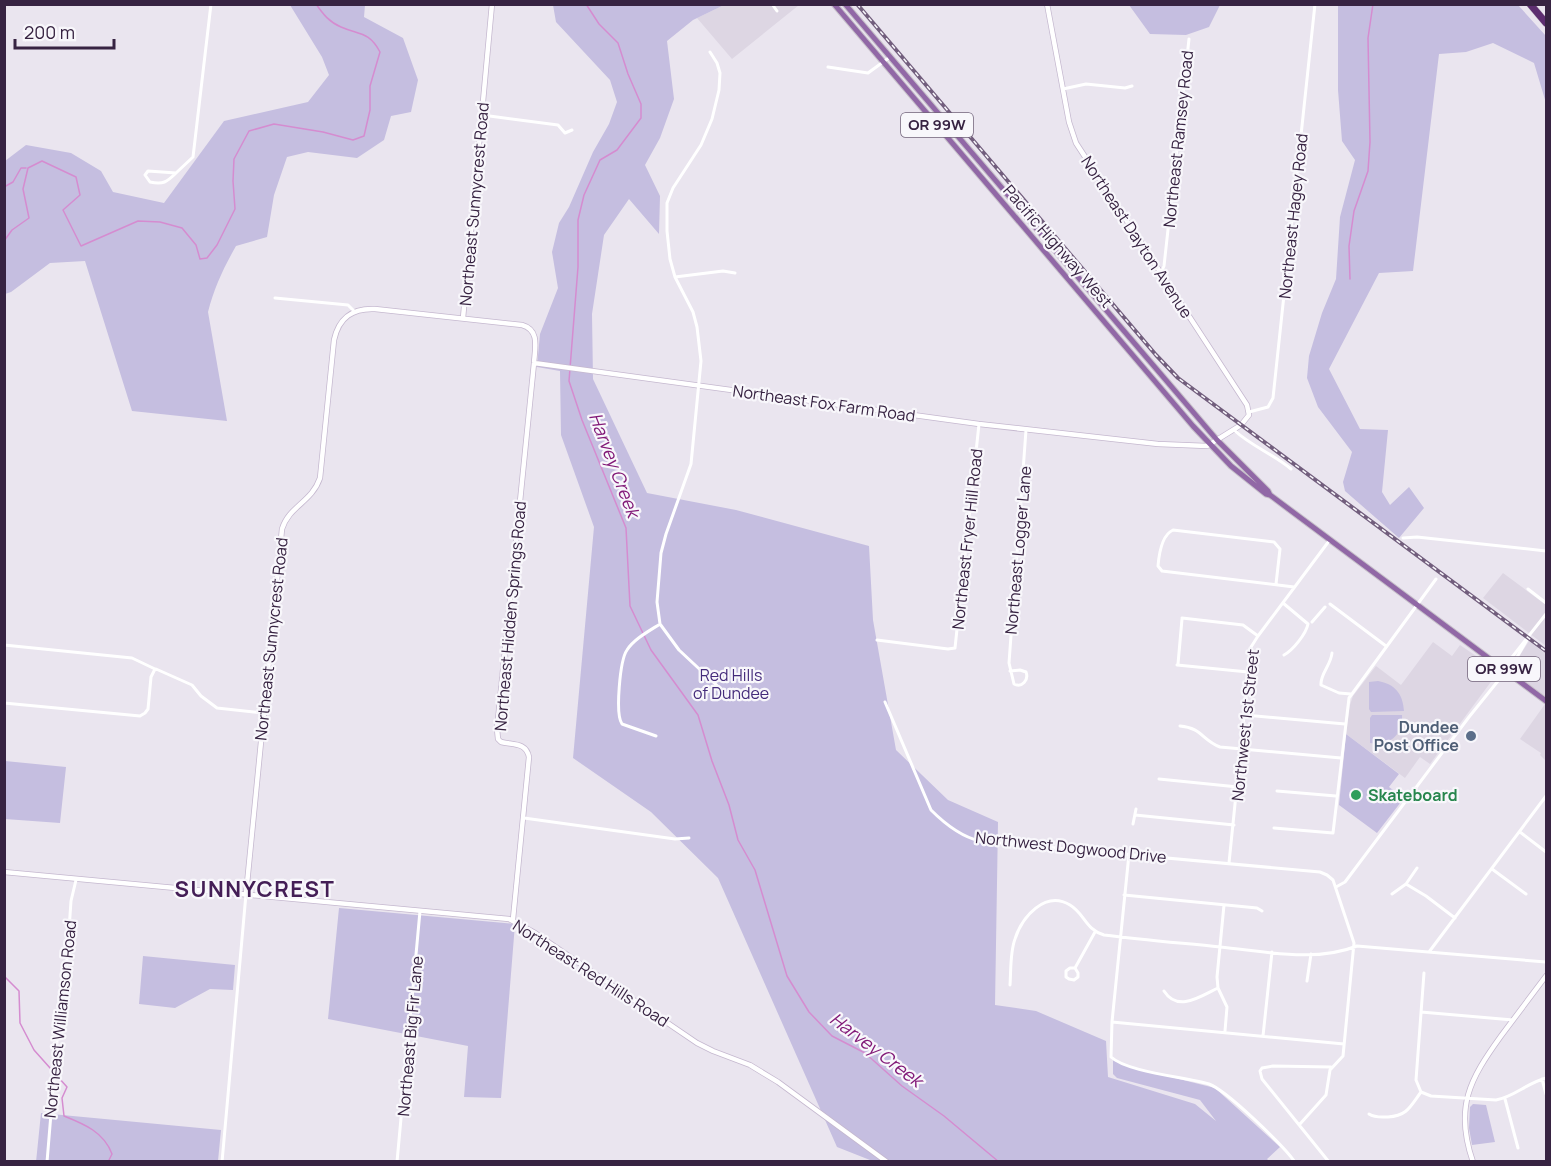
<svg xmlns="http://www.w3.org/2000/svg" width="1551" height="1166" viewBox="0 0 1551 1166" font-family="Manrope,sans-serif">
	<rect width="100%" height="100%" fill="#eae5ef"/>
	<path fill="#ddd6e3" d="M724,5H799L732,59L697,18Z
		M1503,573L1546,605V646L1483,598Z
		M1529,641L1546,654V761L1540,755L1541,753L1520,739L1545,704L1507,676Z
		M1433,642L1452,656L1460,645L1495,669L1496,675L1430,764L1420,757L1405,778L1346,734L1350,705L1353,696L1376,666L1401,685Z"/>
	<path fill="#c5bee0" d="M290,5H365L364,17L403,38L418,80L411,112L391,116L384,140L357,158L308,152L287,157L274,195L267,237L236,246C224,267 214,288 208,312L227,421L132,411L85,261L50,263L11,292L5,294V161L26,145L71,153L101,171L113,192L164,203L224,121L308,102L329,75L322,57Z
		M553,5H724L693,20L667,41L674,99L660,138L645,165L660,196L659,234L629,199L604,235L592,314L593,379L647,493L736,510L869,546L873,620L896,750L948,800L998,822L995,1005L1036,1011L1106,1041L1108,1077L1195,1104L1216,1121L1200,1100L1117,1078L1113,1074V1060L1127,1066L1215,1088L1280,1147L1267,1159L1269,1161L875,1162L837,1147L718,878L651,812L573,758L594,527L561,435L560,371L537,367L540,334L558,288L552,252L559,223L569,207L593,152L609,124L617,102L610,80L556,22Z
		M1129,5H1220L1209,27L1186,35L1150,34Z
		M1338,5H1518L1546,36V103L1534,63L1493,43L1466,52L1439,54L1413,271L1379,273L1329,369L1360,429L1388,430L1382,492L1390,505L1409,487L1424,508L1399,538L1345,491L1343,482L1352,452L1318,407L1307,378L1309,356L1322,313L1336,279L1340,217L1355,160L1342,141L1338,90Z
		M1378,681C1395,684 1403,694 1404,711L1371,712L1369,709V682Z
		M1372,715H1402C1403,735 1389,747 1370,743V718Z
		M1346,734L1399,774L1389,787L1404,798L1377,833L1339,805Z
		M5,761L66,767L60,823L5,819Z
		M339,908L515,924L501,1098L464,1097L468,1046L328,1019Z
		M143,956L235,965L233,990L210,989L175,1008L139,1004Z
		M1473,1104L1486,1105L1495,1142L1472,1145L1469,1128L1470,1107Z
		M41,1113L221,1130L218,1161L36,1162Z"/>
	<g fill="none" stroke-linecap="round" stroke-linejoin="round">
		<path stroke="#d58cd0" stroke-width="1.5" d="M586,4L599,24L618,43L628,74L641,104V118L617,150L600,160L584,195L578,220V267L569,381L582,420L626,528L630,606L651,650L698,715L712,761L729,805L738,840L755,870L787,976L809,1012L832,1036L865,1053L902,1086L944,1116L999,1162
			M4,187L13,182L21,168H26
			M4,241L12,230L29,218L23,189L28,168L42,161L76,177L80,195L63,210L81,246L138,221L160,222L182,228L196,245L200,259L207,258L217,245L235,209L233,181L234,159L249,131L274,124L323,132L353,140L364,136L370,110V86L380,52C369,31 359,35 341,27C329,22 323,14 316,4
			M1350,279L1349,246L1354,211L1368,171L1370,142L1368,38L1373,4
			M4,976L19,991L20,1023L34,1050L67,1087L62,1098L64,1116C84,1124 104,1132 112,1154L108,1162"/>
		<defs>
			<path id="secondary" d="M463,318L492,4
				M534,363L979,424L1158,444L1207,446L1241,425L1249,415L1247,405L1076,143L1069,122L1047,4
				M4,872L509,919L535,933L697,1043L713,1051L750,1065L778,1082L887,1162
				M246,894L282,529C289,506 312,502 320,478L334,340C339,317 353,308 375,309L522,325C540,330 535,348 534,363L497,729L498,739L501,742C513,745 526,742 529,757L513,919
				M1473,1162C1454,1107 1470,1079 1501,1036C1516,1016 1531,996 1546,976"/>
			<path id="primary" d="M834,4L1193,426L1231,466L1266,494L1270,495L1546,701
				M845,4L1217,440L1268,491L1270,495"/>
			<path id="highway" d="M1530,4L1546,23"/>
		</defs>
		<use href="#secondary" stroke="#c5b8cf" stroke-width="6"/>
		<use href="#primary" stroke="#c7c1ca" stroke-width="7"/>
		<use href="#highway" stroke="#c7c1ca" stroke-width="8"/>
		<path stroke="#fff" stroke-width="3" d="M772,4L777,11
			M828,67L868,73L890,57
			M1063,89L1086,84L1125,88L1132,86
			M482,115L558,125L565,133L572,130
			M176,173C167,182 163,185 150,182L145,175L148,171L176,173L193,157L211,4
			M1161,273L1164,266L1189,39
			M675,277L723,271L735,273
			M275,298L348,305L354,311
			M1249,412L1268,407L1273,398L1315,4
			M1234,430C1251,446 1273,454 1291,469
			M1403,538L1417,537L1546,551
			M1276,584L1280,549L1274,542L1173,530C1162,535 1159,554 1158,566L1162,571L1278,585L1294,587
			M1528,589L1546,603
			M1283,603L1308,624C1306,634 1293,650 1284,655
			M1330,604L1386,646
			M1182,618L1243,625L1258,636
			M1312,622L1325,607
			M660,624L679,650L725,693
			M877,640L948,649L955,648L979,424
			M4,645L132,658L155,669L151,677L148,709L145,713L140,716L4,703
			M1332,653C1331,665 1320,674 1321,685L1339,693L1351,694
			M1178,664L1182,619
			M1177,665L1248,672
			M156,669L192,685L201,696L217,708L264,713
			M1506,670L1509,661L1546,614
			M1010,671L1020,670L1026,672C1029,680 1022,688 1014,684L1009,663L1026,430
			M885,702L931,810C944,823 962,837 980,841L1320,872L1327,875L1333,880L1354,943L1343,1056L1330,1070L1326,1095L1300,1124
			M1245,715L1345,724
			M1180,726C1202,728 1202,740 1220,747L1341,758
			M656,736L622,724C615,714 620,660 627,650C634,639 649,631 660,624L657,602L661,553L666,534L691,464L701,361L697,327L693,312L675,277L670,259L667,231V203L673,188L701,145L712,119L719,90L720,73L717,63L710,52
			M1159,779L1238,787
			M1277,791L1336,796
			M1135,815L1234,825
			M524,818L675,839L689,838
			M1133,824L1136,809
			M1274,828L1333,833L1349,698L1436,579
			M1520,832L1546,852
			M1129,854L1112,1022L1111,1057C1127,1072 1185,1077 1209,1084C1226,1090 1283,1145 1295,1162
			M1229,863L1251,647L1258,636L1329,541
			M1492,869L1526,894
			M1406,884L1426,896L1455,918
			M1336,887L1345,882L1469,717L1506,671L1513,664L1528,638
			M1392,894L1406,884L1417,868
			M1124,895L1257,908L1262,911
			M1224,905L1217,977L1218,988L1227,1007L1225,1031
			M1429,952L1546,796
			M1075,968L1078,973V977L1074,980L1069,979L1066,977V971L1070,968H1075L1095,932
			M1307,981L1311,954
			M1010,985C1011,971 1010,952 1015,939C1022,917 1045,890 1070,905C1085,914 1085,929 1104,935C1143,940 1181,943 1220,947C1263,951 1315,963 1357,946L1546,962
			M1164,991C1178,1013 1201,996 1218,988
			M1421,1012L1513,1020
			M1112,1022L1344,1044
			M1263,1036L1272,952
			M1542,1079L1546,1094
			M1421,1092L1431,1096L1496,1100C1514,1097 1527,1083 1546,1078
			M1421,1092L1416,1080L1424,973
			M1505,1099L1518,1148
			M1369,1114C1375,1118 1381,1117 1388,1117C1407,1116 1410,1107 1421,1092
			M47,1162L57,1041L65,987L71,901L76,880
			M222,1162L246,894
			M397,1162L420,911
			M1329,1162L1262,1079L1260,1071L1262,1068L1273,1066L1331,1067"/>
		<use href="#secondary" stroke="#fff" stroke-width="4.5"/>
		<use href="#primary" stroke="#9168a6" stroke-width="5"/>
		<use href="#highway" stroke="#5d2e70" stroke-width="7"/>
		<defs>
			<path id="rail" d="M857,4L1156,355L1178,378L1546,651"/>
		</defs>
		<use href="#rail" stroke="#725e7d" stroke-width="4"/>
		<use href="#rail" stroke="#f8f7fb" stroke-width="1.5" stroke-dasharray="4.5" stroke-linecap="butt"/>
	</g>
	<circle fill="#5c6f8a" stroke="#f8f7fb" stroke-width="2" cx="1471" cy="736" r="6"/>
	<circle fill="#2e9e5b" stroke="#f8f7fb" stroke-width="2" cx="1356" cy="795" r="6"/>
	<g text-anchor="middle" stroke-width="4.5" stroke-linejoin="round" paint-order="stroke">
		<g fill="#f8f7fb" stroke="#71637a" stroke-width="1.5">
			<rect x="901" y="113" width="72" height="24" rx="4.5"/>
			<rect x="1468" y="657" width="72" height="24" rx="4.5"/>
		</g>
		<g font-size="15" font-weight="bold" fill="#372342">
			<text x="937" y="130">OR 99W</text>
			<text x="1504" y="674">OR 99W</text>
		</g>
		<g font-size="16" fill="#372342" stroke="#f8f7fb">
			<text transform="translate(1178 139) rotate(-84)" y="6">Northeast Ramsey Road</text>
			<text transform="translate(474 204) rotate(-85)" y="6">Northeast Sunnycrest Road</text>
			<text transform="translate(1293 216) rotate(-84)" y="6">Northeast Hagey Road</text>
			<text transform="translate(1137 237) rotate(57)" y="6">Northeast Dayton Avenue</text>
			<text transform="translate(1058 246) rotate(49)" y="6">Pacific Highway West</text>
			<text transform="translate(824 403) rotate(8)" y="6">Northeast Fox Farm Road</text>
			<text transform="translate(967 539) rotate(-84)" y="6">Northeast Fryer Hill Road</text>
			<text transform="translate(1018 550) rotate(-85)" y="6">Northeast Logger Lane</text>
			<text transform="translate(510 616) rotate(-85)" y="6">Northeast Hidden Springs Road</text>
			<text transform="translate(271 639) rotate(-84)" y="6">Northeast Sunnycrest Road</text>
			<text transform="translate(1245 725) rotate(-84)" y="6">Northwest 1st Street</text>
			<text transform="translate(1071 847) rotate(6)" y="6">Northwest Dogwood Drive</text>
			<text transform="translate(591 973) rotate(33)" y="6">Northeast Red Hills Road</text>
			<text transform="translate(60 1019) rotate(-84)" y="6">Northeast Williamson Road</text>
			<text transform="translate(410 1036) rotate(-85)" y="6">Northeast Big Fir Lane</text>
		</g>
		<g font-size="16" fill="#442b7b" stroke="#f8f7fb">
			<text x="731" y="681">Red Hills<tspan x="731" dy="18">of Dundee</tspan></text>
		</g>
		<g font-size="16" font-weight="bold" fill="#4e5e75" stroke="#f8f7fb" text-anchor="end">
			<text x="1459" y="733">Dundee<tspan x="1459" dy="18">Post Office</tspan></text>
		</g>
		<g font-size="16" font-weight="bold" fill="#27864d" stroke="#f8f7fb" text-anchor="start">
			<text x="1368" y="801">Skateboard</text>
		</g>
		<g font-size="18" font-style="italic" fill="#821a78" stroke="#f8f7fb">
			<text transform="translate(614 465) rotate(69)" y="6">Harvey Creek</text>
			<text transform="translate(876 1050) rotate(37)" y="6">Harvey Creek</text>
		</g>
		<g font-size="22" font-weight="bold" letter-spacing="1.5" fill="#441e56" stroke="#f8f7fb">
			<text x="255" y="897">SUNNYCREST</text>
		</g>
	</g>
	<rect width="1551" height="1166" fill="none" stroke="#372342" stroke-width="12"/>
	<path d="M15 39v9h99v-9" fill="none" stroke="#372342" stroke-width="3"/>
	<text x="24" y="39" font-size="18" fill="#372342" stroke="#f8f7fb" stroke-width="4.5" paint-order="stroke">200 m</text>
</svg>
